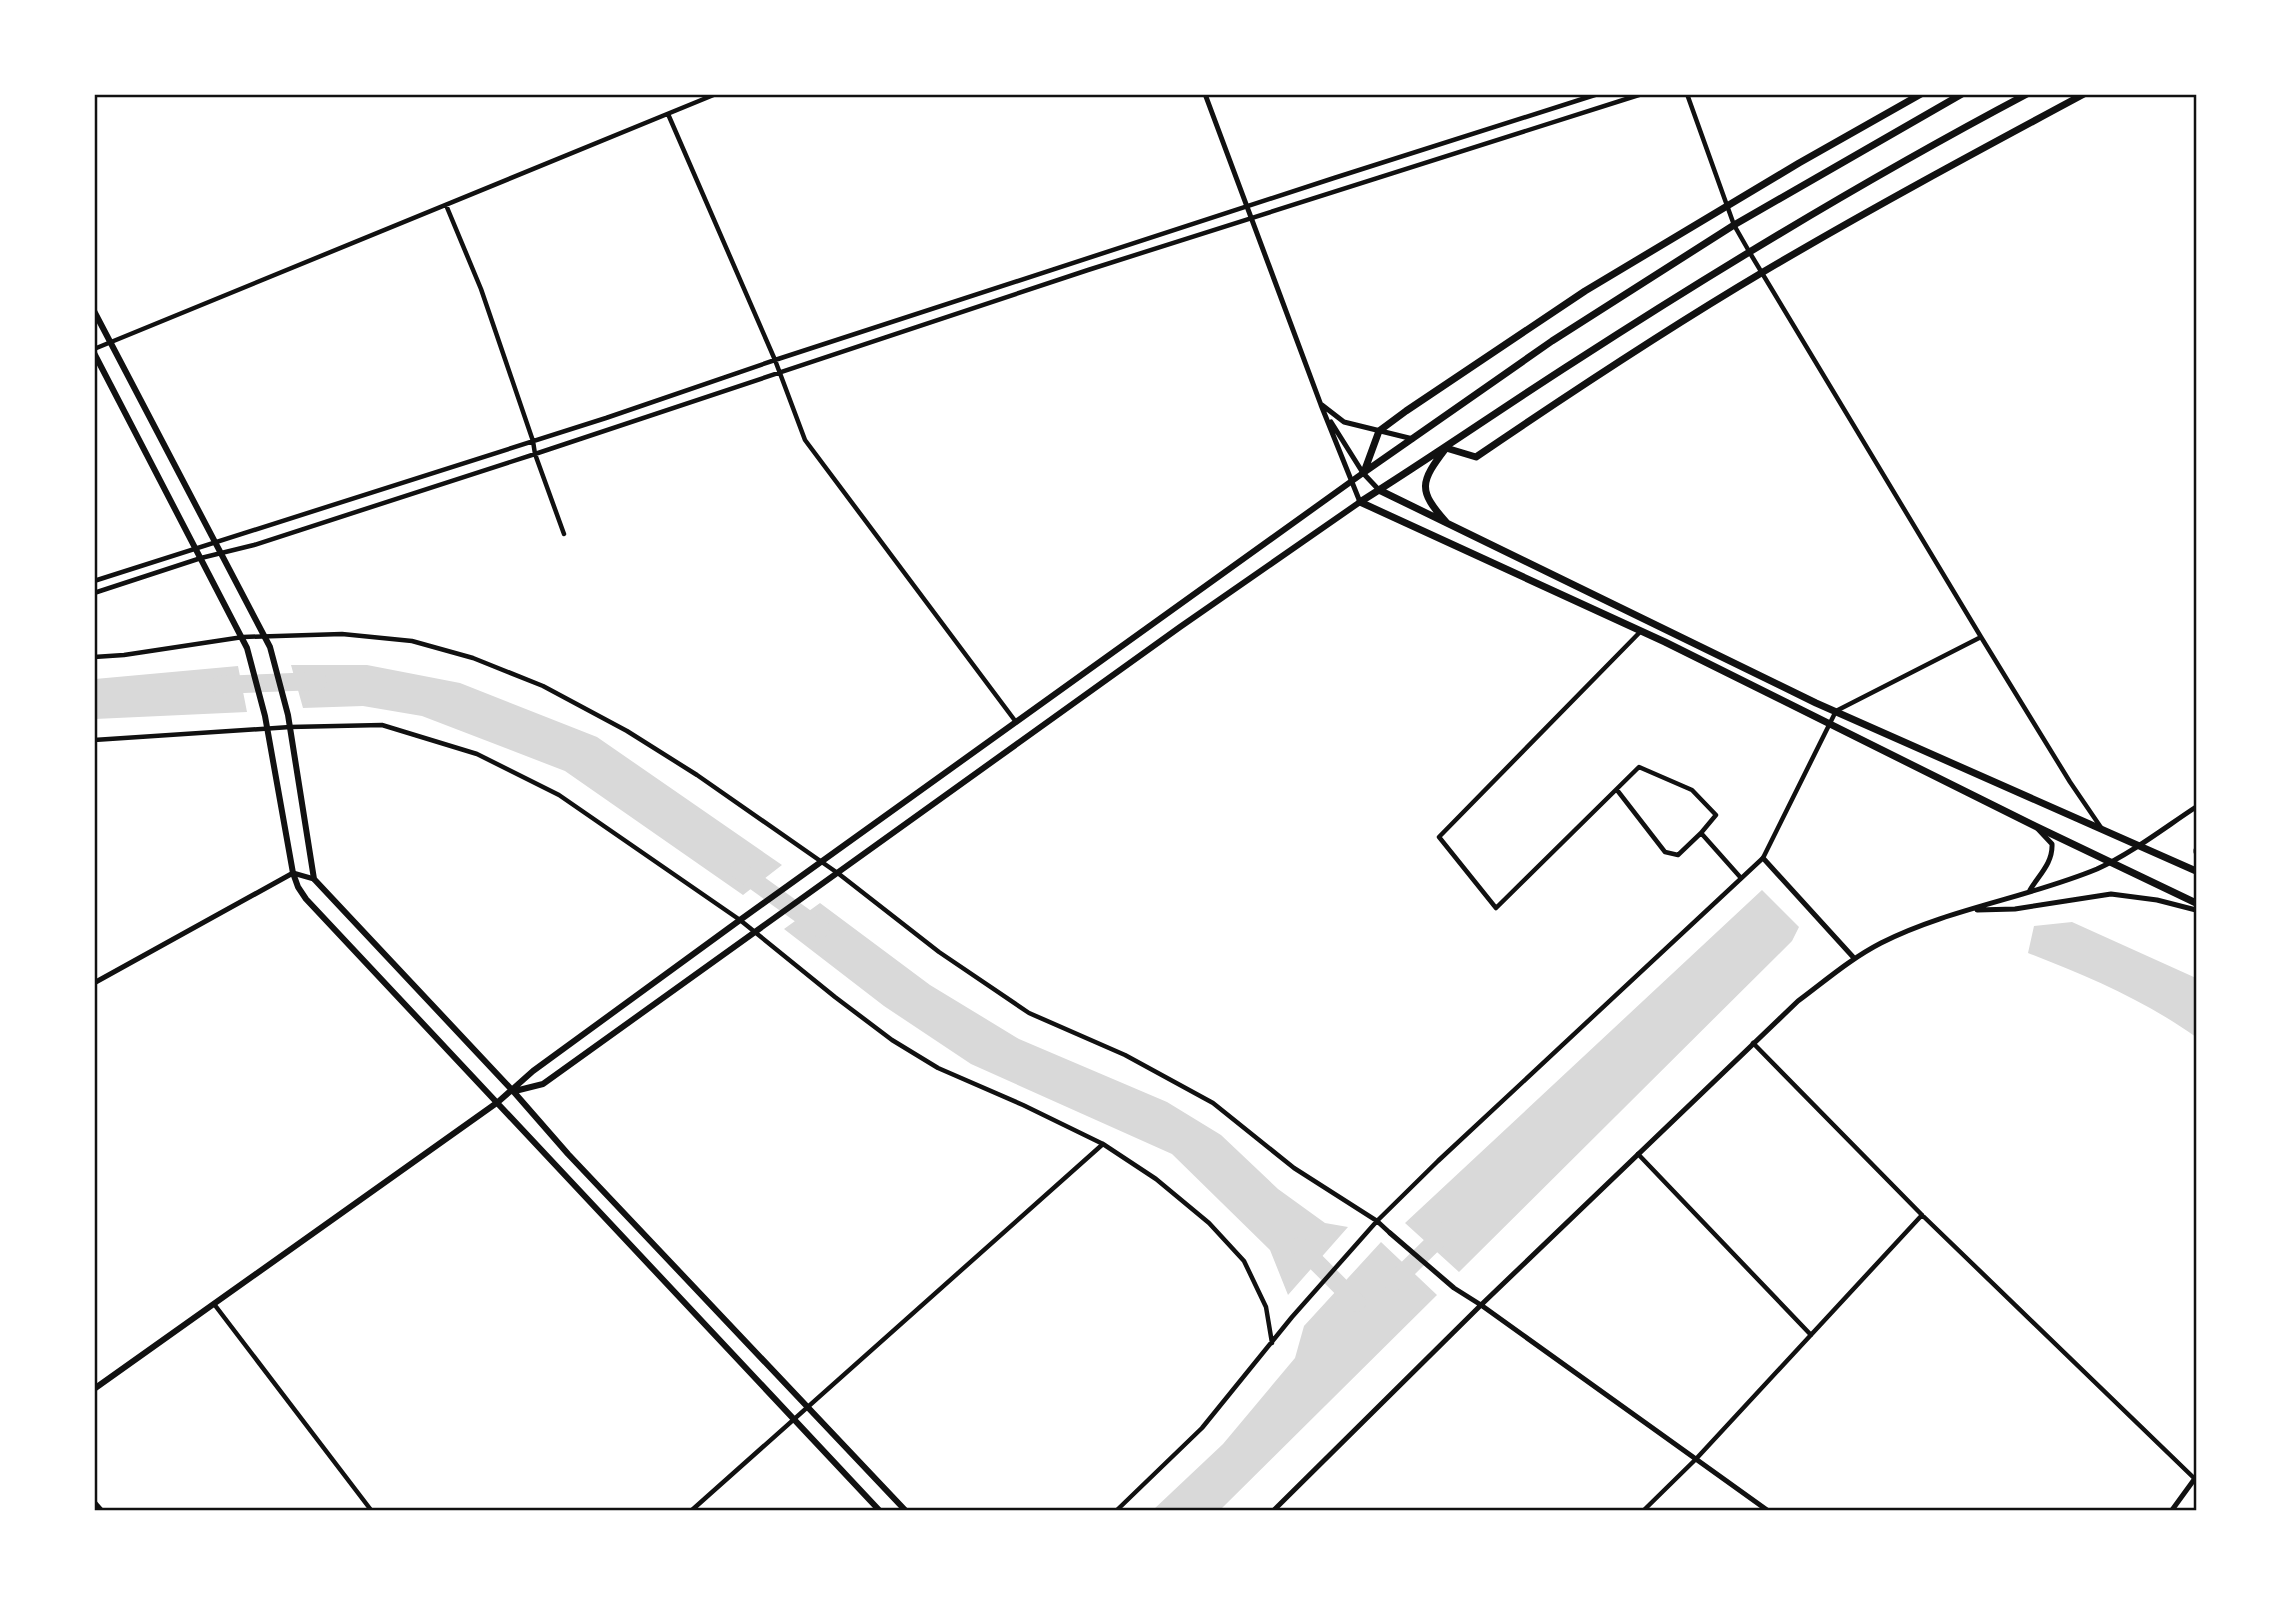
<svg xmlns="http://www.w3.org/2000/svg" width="2291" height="1605" viewBox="0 0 2291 1605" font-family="Barlow,sans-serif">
	<rect width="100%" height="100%" fill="#fff"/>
	<path fill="#d9d9d9" d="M291,665H367L460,683L597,737L782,865L743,895L565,771L422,716L363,706L303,708Z
		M238,666L247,712L95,719V679Z
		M1762,890L1799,927L1792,941L1459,1272L1405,1223Z
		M820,903L930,985L1019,1039L1167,1102L1221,1135L1278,1189L1325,1223L1348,1227L1288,1295L1270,1250L1172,1154L971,1064L884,1006L784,929Z
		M2072,922L2196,978V1037C2144,1000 2087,976 2028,953L2034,926Z
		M1381,1242L1437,1295L1220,1510H1153L1223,1444L1295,1358L1304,1326Z"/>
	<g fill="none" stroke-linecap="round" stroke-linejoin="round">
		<path stroke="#d9d9d9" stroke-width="18" d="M220,685L318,681
			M739,870L821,929
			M1300,1246L1357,1303
			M1393,1283L1448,1229"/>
		<path stroke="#111" stroke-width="4.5" d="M1687,94L1734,225L1750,253L1981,637L2070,782L2102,829
			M668,114L775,360L805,440L1016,722
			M446,205L481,289L533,441L535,454L564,534
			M94,349L716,94
			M94,581L606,418L775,360L1334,178L1598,94
			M94,593L201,558L254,545L535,454L1088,270L1642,94
			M1641,631L1439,837L1496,908L1639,767L1692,790L1716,815L1701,833L1741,878
			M94,657L124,655L243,637L342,634L412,641L473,658L543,686L627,731L697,775L839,874L939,952L1029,1013L1125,1055L1213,1103L1294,1168L1377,1221L1390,1233
			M94,740L290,727L382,725L477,754L559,795L740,920L835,997L892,1040L938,1068L1023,1105L1103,1144L1156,1179L1209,1223L1244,1261L1266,1307L1272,1343
			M1617,790L1665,852L1678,855L1701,833
			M1753,1043L1922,1215L2195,1479
			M1638,1154L1811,1335
			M214,1304L371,1510
			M692,1510L1103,1144
			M1117,1510L1202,1428L1292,1317L1377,1221L1438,1161L1763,858L1836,711L1981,637
			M1644,1510L1696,1459L1922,1215"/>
		<path stroke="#111" stroke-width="5" d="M1205,94L1321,405L1360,502
			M1322,405L1344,422L1413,439
			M1331,422L1363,473L1379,490
			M2196,850V852
			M1763,858L1854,958
			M2030,890C2039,875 2053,863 2052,844L2037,828
			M1977,910L2015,909L2111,894L2157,900L2196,910
			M94,983L293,873L314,879
			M1390,1233L1454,1288L1481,1305L1767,1510
			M94,1502L101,1510
			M1274,1510L1481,1305L1798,1001C1825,981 1850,959 1881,943C1948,909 2027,898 2097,869C2132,853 2164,828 2196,807
			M2172,1510L2196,1477"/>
		<path stroke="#111" stroke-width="6" d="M94,311L270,647L288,715L314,879L513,1091L568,1154L905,1510
			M94,353L247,648L265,716L293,873L298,887L306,899L879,1510
			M515,1091L543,1084L1180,627L1360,502
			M94,1389L498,1102L533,1071L740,920L1363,473"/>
		<path stroke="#111" stroke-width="7" d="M1364,472L1379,431L1406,411L1585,291L1799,163L1921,94
			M1363,473L1552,341L1734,225L1962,94
			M1379,490L1816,703L2196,871
			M1360,502L1665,642L2035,826L2196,903
			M1360,502C1432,457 1502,408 1574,362C1721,267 1872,176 2027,94
			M1447,523C1417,490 1420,482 1446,448L1476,457C1570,393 1665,330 1763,272C1868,210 1976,152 2084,94"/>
	</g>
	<rect width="2291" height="1605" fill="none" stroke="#ffffff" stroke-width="192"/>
	<rect x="96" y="96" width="2099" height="1413" fill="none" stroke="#111" stroke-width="2.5"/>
</svg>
